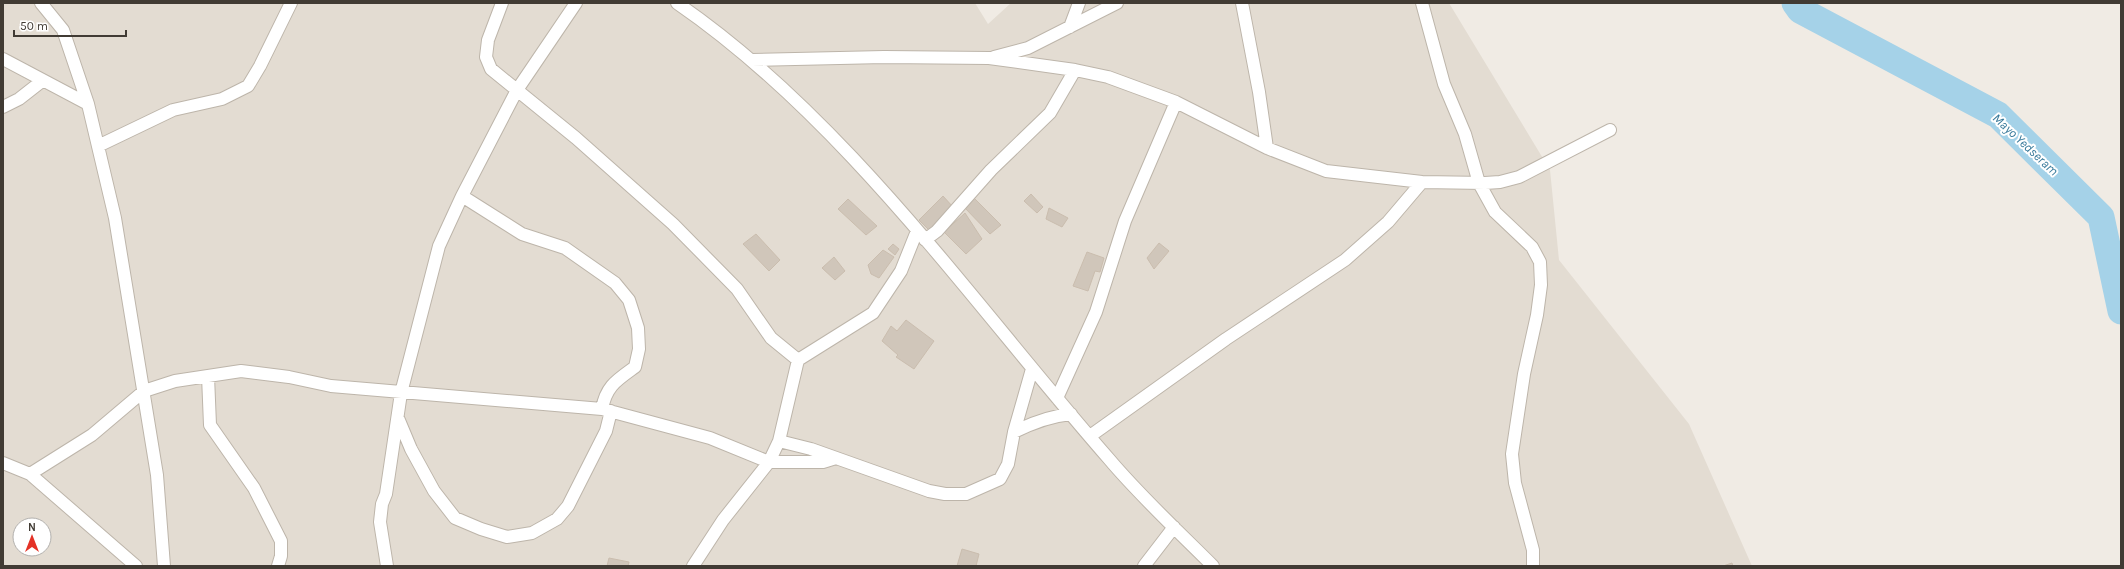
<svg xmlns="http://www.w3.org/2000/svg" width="2124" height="569" viewBox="0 0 2124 569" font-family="Karla,sans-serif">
	<rect width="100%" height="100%" fill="#f0ebe4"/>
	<path fill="#e3dcd2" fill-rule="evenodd" d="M3,3H975L988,24L1011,3H1449L1550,170L1559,260L1689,424L1752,566H3ZM20,525H44V549H20Z"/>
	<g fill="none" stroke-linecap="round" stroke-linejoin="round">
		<path stroke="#a5d2e8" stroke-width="27" d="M1795,3L1800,10L1998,115L2101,217L2121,311"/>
	</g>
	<path fill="#d0c6ba" stroke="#cabdae" d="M1031,194L1043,207L1037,213L1024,201Z
		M943,196L953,207L929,230L919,220Z
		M973,197L1001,225L990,234L964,207Z
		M848,199L877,226L866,235L838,209Z
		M1049,208L1068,218L1062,227L1046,219Z
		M965,213L982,239L966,254L944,232Z
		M756,234L780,260L769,271L743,244Z
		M1159,243L1169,251L1154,269L1147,258Z
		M893,244L899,249L895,255L888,249Z
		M883,250L894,257L879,278L871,274L868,265Z
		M1087,252L1104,258L1100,272L1095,271L1088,291L1073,286Z
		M834,257L845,271L835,280L822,268Z
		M906,320L934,341L914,369L896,357L898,355L882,341L891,326L897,331Z
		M962,549L979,554L976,566H957Z
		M609,558L629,562L628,566H607Z
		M1732,563L1733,566H1723Z"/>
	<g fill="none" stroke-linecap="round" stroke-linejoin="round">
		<defs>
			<path id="street" d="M41,3L63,30L88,104L115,218L157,475L164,566
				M502,3L488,40L486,57L491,69L576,138L673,224L737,289L771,338L798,360
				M677,3C847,120 974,305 1109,459C1141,497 1178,531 1213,566
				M1242,3L1259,92L1267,148
				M1422,3L1444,84L1465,134L1479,183L1495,212L1532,247L1540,262L1541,285L1537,315L1524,374L1512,454L1515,483L1533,550V566
				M1070,27L1079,3
				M994,57L1028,48L1117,3
				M3,59L88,104
				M752,60L884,57L989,58L1075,70L1108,77L1176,102L1267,148L1326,171L1422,182L1485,183L1500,182L1519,177L1610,130
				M3,107L19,99L42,81
				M98,146L173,110L222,99L248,86L260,66L291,3
				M462,196L522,234L565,248L615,283L629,300L638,328L639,349L635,367C617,380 606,386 602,409
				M925,240L937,231L991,170L1050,113L1075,70
				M208,376L210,425L254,488L281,541V556L278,566
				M1057,398L1096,312L1125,221L1176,102
				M398,418L411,449L434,491L455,518L481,529L507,537L532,533L557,519L568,506L606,431L611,411
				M1014,432C1032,423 1050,416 1071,414
				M1090,436L1226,339L1345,260L1388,222L1422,182
				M779,441L811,449L929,491L945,494H966L1000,479L1008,464L1014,432L1032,369
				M3,463L30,474L136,566
				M30,474L92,435L144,391L175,381L241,371L289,377L331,386L602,409L710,438L769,462H823L836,458
				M387,566L380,522L382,504L386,494L401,393L439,246L462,196L517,90L576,3
				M693,566L723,520L769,462L779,441L798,360L873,313L901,271L917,231
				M1144,566L1174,527"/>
		</defs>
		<use href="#street" stroke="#bdb5aa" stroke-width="14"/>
		<use href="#street" stroke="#fff" stroke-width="12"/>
	</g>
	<g text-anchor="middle" stroke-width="4" stroke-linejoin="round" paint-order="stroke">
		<g font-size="13" font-style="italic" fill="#37799a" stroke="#fff">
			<text transform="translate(2026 144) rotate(43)" y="5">Mayo Yedseram</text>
		</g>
	</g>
	<rect width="2124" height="569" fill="none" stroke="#413b34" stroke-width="8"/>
	<g transform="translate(32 537)"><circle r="19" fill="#ffffff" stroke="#b3b1ae"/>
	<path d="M0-3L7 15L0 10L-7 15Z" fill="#e43226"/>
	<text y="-6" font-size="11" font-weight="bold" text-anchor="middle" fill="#413b34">N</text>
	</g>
	<path d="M14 30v6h112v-6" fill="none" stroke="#413b34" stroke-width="2"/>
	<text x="20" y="30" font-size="12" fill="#413b34" stroke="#ffffff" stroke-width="3" paint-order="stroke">50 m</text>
</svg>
